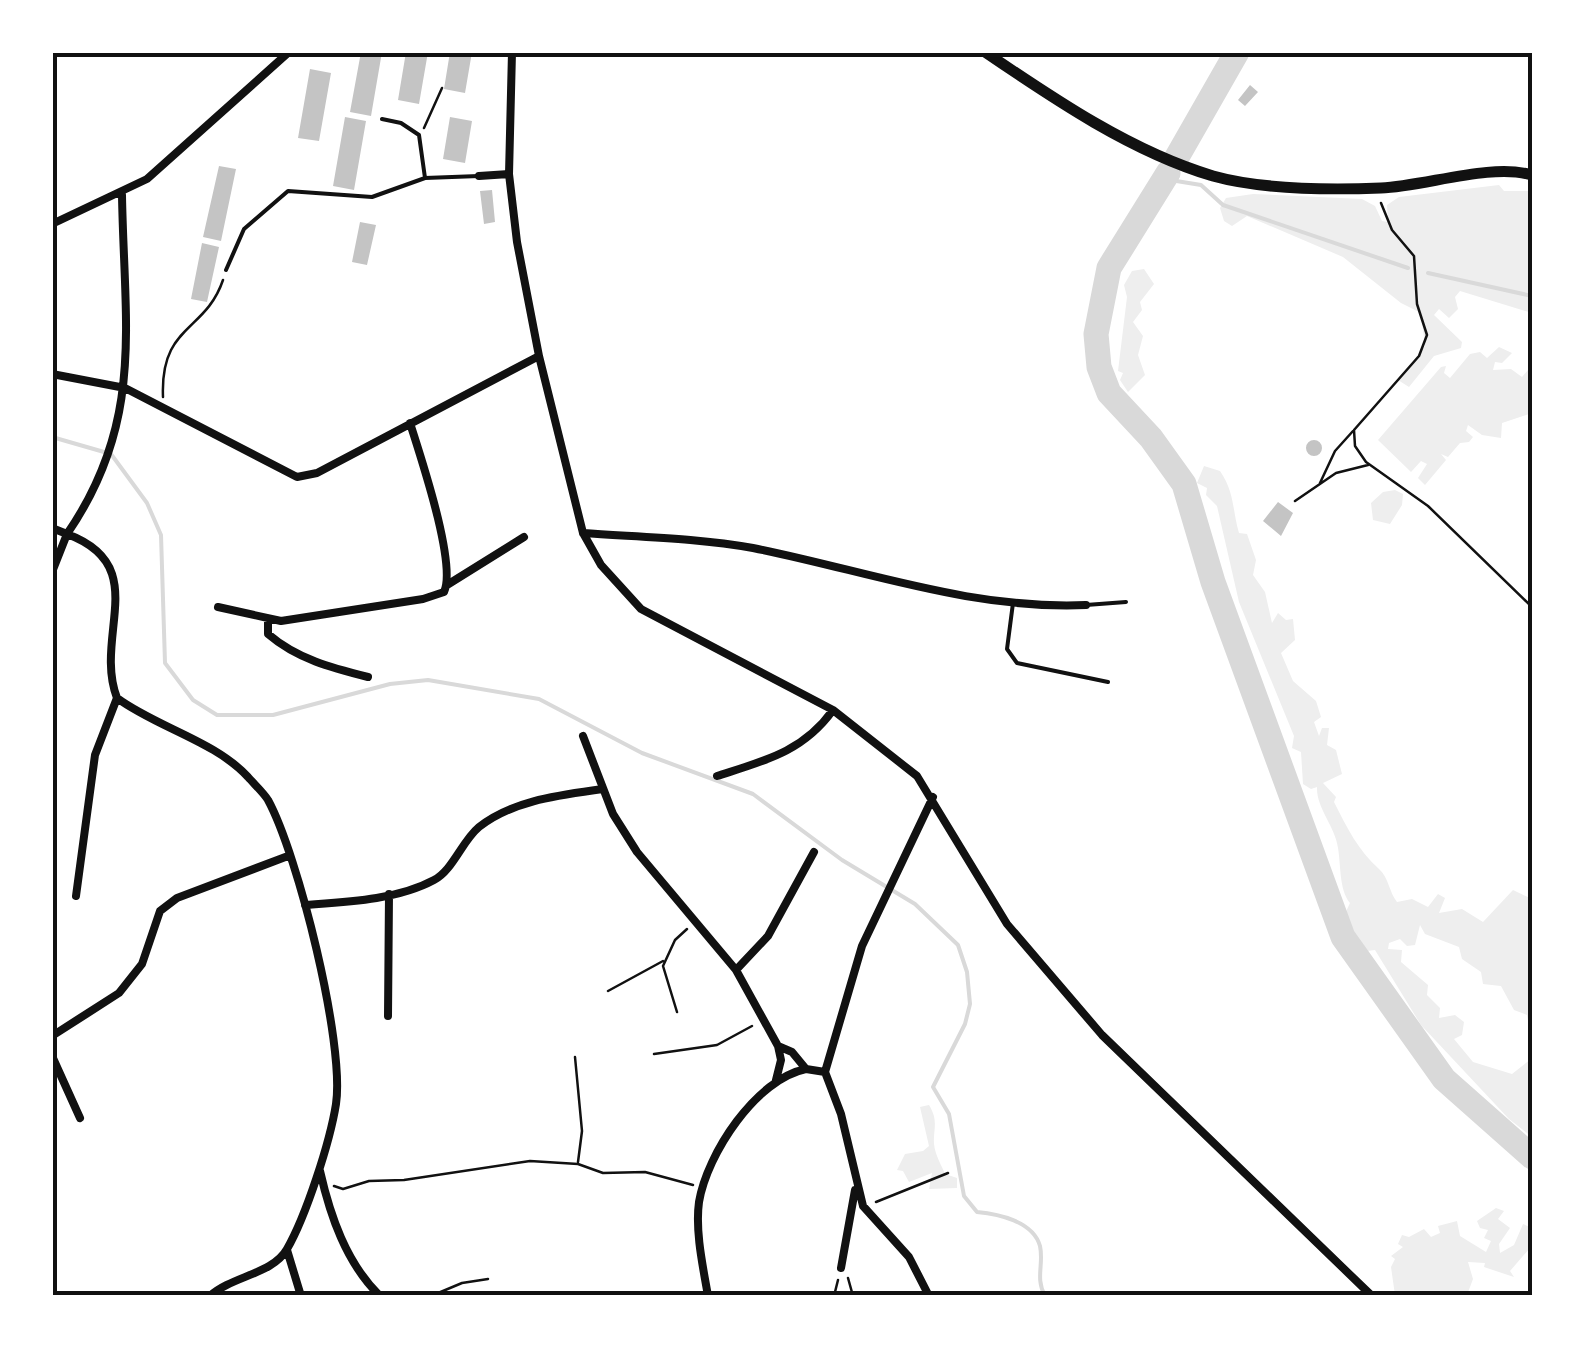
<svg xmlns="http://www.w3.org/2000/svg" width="1585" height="1348" viewBox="0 0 1585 1348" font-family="'Noto Sans',sans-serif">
	<rect width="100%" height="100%" fill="#fff"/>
	<path fill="#eee" d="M1499,185L1504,191H1532V313L1460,291L1455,297L1458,309L1449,318L1439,309L1434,315L1462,342L1461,348L1434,356L1409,387L1398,380L1425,346L1421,313L1401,303L1343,257L1247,216L1232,226L1224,221L1220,208L1226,198L1253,194L1362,199L1375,206L1382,221L1388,222L1387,205L1399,197Z
		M1144,269L1154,284L1140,302L1142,310L1133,322L1143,336L1138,355L1145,375L1128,392L1120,380L1123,373L1118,371L1127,297L1124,285L1132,271Z
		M1499,347L1512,353L1502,363L1495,362L1493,370L1511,369L1522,377L1528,370L1532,373V413L1502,423L1501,438L1482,435L1468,425L1466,431L1473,437L1469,442L1460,443L1448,457L1441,454L1446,460L1425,485L1418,478L1427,464L1421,461L1411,472L1378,440L1441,367L1446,366L1444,373L1450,378L1470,354L1480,352L1487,358Z
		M1204,466L1220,471C1235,493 1232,509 1239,533L1247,534L1256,560L1253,575L1265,592L1272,623L1278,613L1286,620L1293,619L1295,640L1281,653L1293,681L1316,701L1321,717L1314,722L1319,736L1322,728H1329L1327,745L1336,750L1342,774L1323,783L1336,797L1334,802C1347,828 1358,850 1379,869C1389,878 1389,892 1397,902L1412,899L1428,907L1438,894L1445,898L1439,913L1462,909L1483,922L1513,890L1532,899V1045L1527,1015L1514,1010L1501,986L1483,984L1481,972L1462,959L1459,947L1425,934L1420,925L1415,945L1407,946L1400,939L1389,943L1388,949L1402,950L1401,962L1428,985L1427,995L1440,1008L1439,1018L1455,1015L1464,1022L1462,1035L1454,1039L1473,1062L1512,1074L1531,1059L1532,1049V1077L1528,1082L1532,1087V1137L1509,1119L1421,1025L1375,950L1367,951L1349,938L1342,920L1350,903C1339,890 1341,865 1338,848C1335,826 1316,808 1317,787L1311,789L1303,784L1301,752L1292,748L1294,736L1239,602L1217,506L1206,495L1207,488L1197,483Z
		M1395,490L1403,494L1402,505L1390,524L1373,520L1371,503L1383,492Z
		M929,1105C939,1121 933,1130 934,1144C935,1155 942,1166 945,1174L957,1178V1188L929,1189L932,1173L909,1182L903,1171L897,1170L905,1154L923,1151L929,1146L920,1107Z
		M1496,1208L1504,1211L1498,1219L1510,1228L1499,1244L1500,1253L1514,1245L1523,1224L1532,1228L1530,1248L1510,1271L1514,1277L1484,1267L1485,1263L1468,1262L1473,1279L1467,1295H1395L1391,1267L1395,1259L1391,1256L1403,1247L1398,1244L1402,1235L1409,1237L1424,1229L1431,1237L1440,1233L1438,1226L1457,1221L1460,1236L1486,1252L1491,1241L1484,1238L1488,1230L1480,1228L1477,1221Z"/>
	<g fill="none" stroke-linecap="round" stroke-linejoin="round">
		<path stroke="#d9d9d9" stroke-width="4" d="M1164,179L1201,185L1223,205L1408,268
			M1428,273L1532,296
			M52,437L111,454L147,503L161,535L165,663L193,700L217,715H273L390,684L428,680L539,699L642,753L753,794L842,860L915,904L958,945L967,972L970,1004L965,1024L933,1087L949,1114L964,1196L977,1212C998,1214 1033,1221 1040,1246C1044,1264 1035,1278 1045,1296"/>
		<path stroke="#d9d9d9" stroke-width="25" d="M1177,157L1237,52
			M1168,173L1109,268L1096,334L1099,367L1109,393L1151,438L1184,484L1213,582L1343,937L1444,1079L1532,1157"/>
	</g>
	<path fill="#c4c4c4" d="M361,52H382L371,116L350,112Z
		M406,52H428L419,104L398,100Z
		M450,52H472L465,93L444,89Z
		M310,69L331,73L319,141L298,138Z
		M1250,85L1258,92L1245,106L1238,100Z
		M345,117L366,121L354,190L333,186Z
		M450,117L472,121L465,163L443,159Z
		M219,166L236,169L221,241L203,237Z
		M492,190L495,222L484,224L480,191Z
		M360,222L376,225L367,265L352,262Z
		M202,243L219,247L207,302L191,299Z
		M1306 448a8 8 0 1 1 16 0a8 8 0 1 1-16 0Z
		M1278,502L1293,513L1281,536L1263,521Z"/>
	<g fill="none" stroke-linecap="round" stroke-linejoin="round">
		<path stroke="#111" stroke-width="2.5" d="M424,128L442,88
			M1381,203L1392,230L1414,256L1417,304L1427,335L1419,356L1354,430L1355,446L1366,462L1428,506L1532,607
			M163,397C160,324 205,333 223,280
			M1320,483L1335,451L1353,431
			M1295,501L1336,473L1368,465
			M608,991L663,961
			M677,1012L663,966L675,940L687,929
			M654,1054L717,1045L752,1026
			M575,1057L582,1131L578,1162
			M334,1186L343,1189L369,1181L404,1180L530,1161L578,1164L603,1173L645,1172L693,1185
			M876,1202L948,1173
			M848,1278L853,1296
			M431,1296L462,1283L488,1279
			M834,1296L838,1280"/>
		<path stroke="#111" stroke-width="4" d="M382,119L401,123L419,135L425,178
			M226,270L244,229L288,191L372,197L425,178L479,176
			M1013,603L1007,649L1017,663L1108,682
			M1086,605L1126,602"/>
		<path stroke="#111" stroke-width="8" d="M512,52L509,174L517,242L539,356L583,533L601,565L641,609L833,710L917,776L1007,924L1102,1035L1372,1296
			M479,176L509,174
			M122,195C124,324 145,421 67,534C153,566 93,635 117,698C156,727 215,741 248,777C254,784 263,792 268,800C298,855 345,1043 336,1104C330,1142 306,1216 287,1249C273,1274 232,1276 210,1296
			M52,224L147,179L289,52
			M52,374L125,388L297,477L317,473L539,356
			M52,528L67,534L52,572
			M583,533C639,537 698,538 753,548C864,570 971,610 1086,605
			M447,585L524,537
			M218,607L281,621L423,599L444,592C457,564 420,455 410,423
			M268,620V634C297,659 332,668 368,677
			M583,736L613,814L637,852L736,970L778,1046L792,1052L806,1069L825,1072
			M717,776C764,761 803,752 833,710
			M76,896L95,755L117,698
			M305,905C346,902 397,900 434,880C453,870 462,841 479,827C513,800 561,795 603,789
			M736,970L768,936L814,852
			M388,1016L389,894
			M52,1036L119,993L142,964L160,911L177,898L288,856
			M52,1056L80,1118
			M776,1080L781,1060L778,1046
			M320,1171C330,1215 346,1263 380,1296
			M287,1250L301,1296
			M841,1268L855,1190
			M708,1296C703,1267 695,1231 699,1202C707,1154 756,1079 806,1069
			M929,1296L909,1257L863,1206L841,1114L825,1072L862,946L933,797"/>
		<path stroke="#111" stroke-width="11" d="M985,52C1054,99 1132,152 1213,176C1263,190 1329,190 1381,188C1426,186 1491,163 1532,175"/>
	</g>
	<rect width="1585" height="1348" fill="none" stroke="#ffffff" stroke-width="110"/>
	<rect x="55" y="55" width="1475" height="1238" fill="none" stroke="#111" stroke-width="4"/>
</svg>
